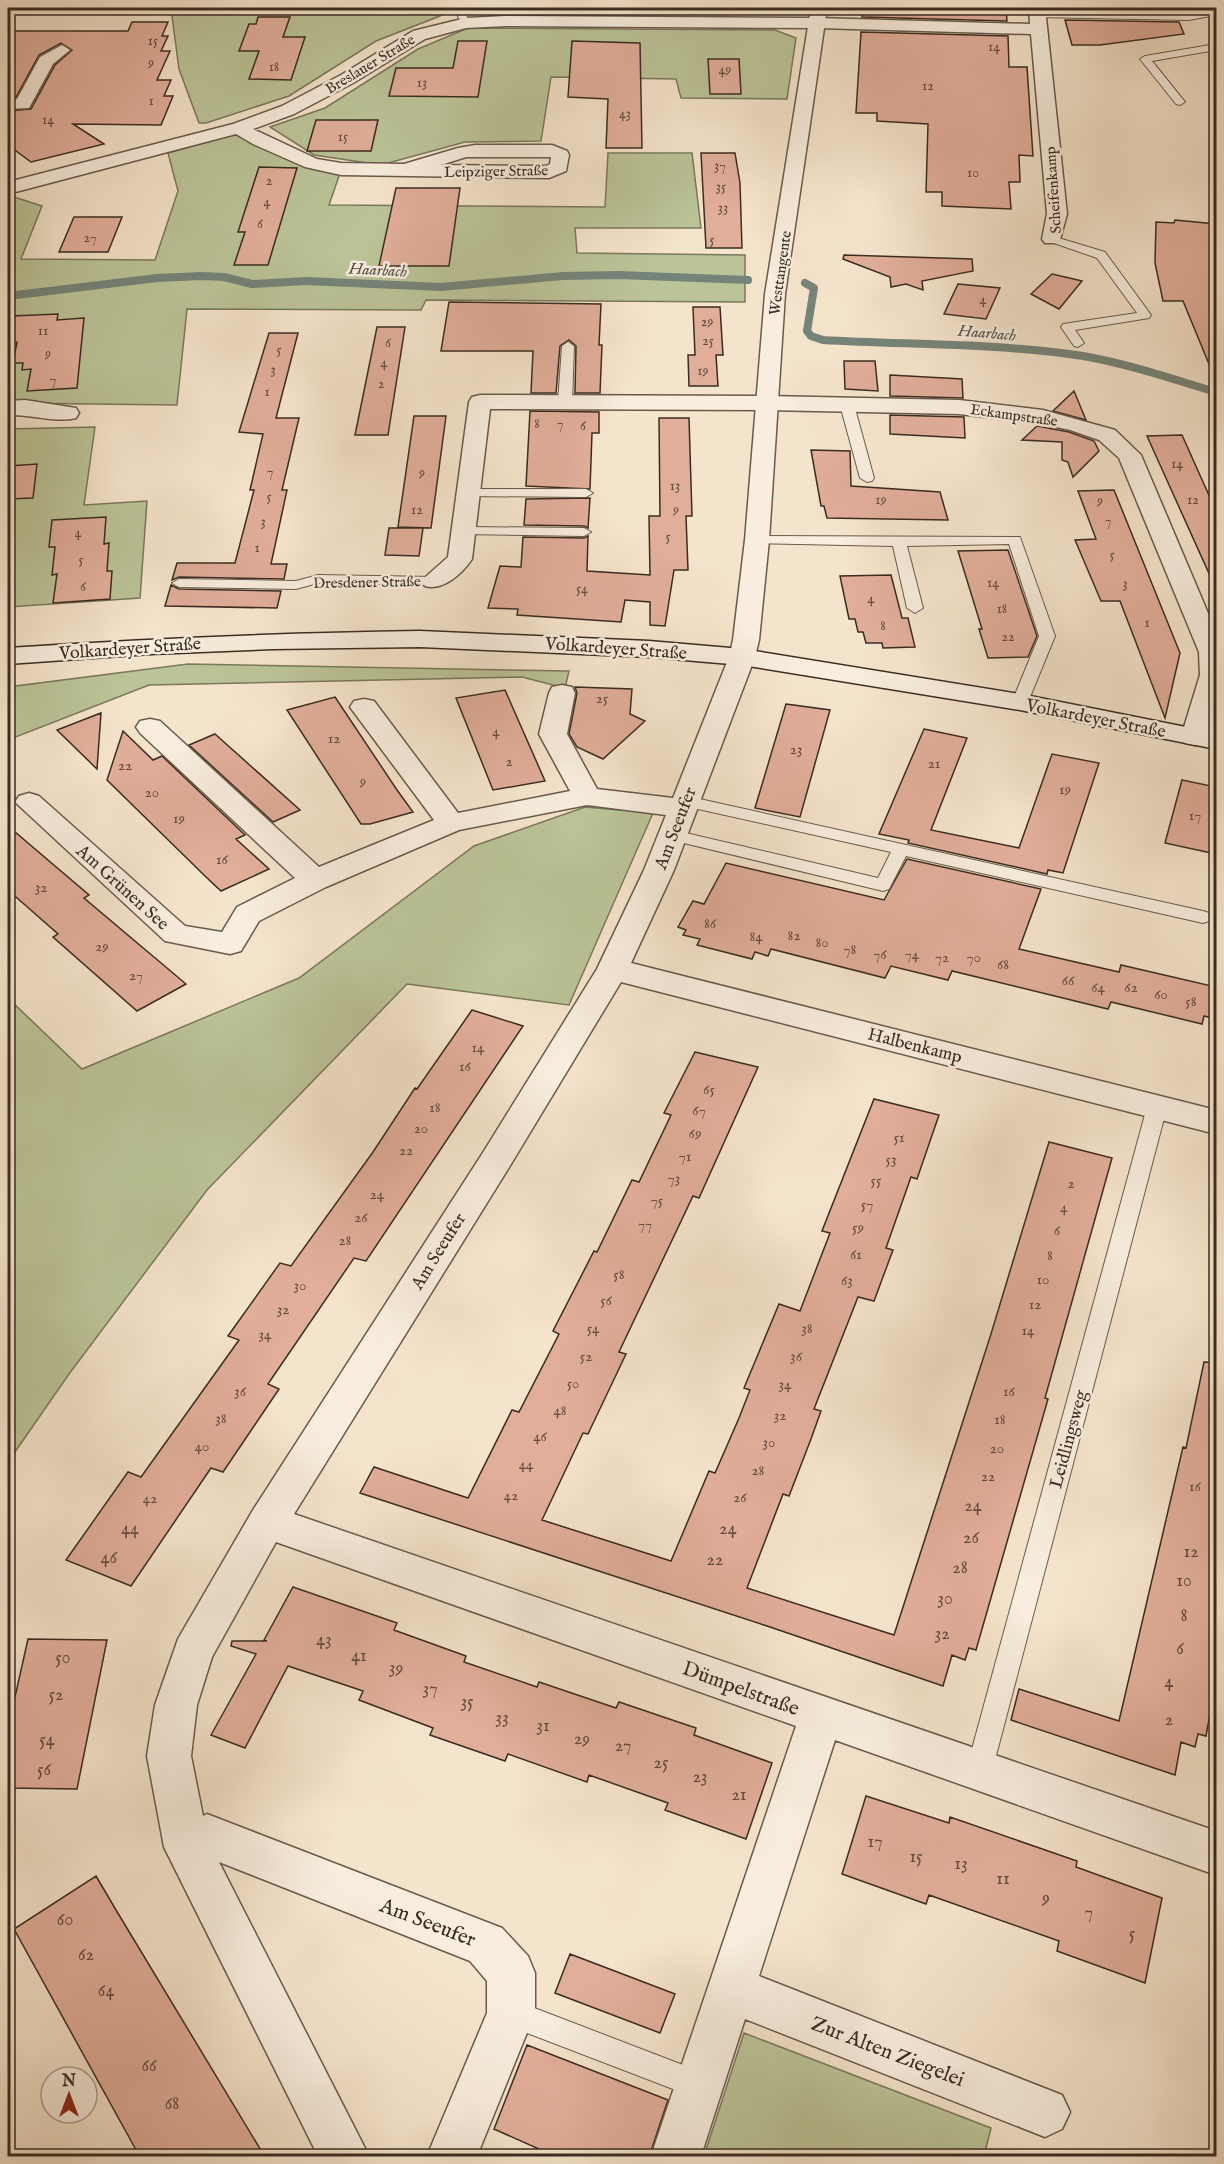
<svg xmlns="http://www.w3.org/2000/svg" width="1224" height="2164" viewBox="0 0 1224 2164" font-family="'IM FELL English',serif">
	<rect width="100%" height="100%" fill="#f5e4cc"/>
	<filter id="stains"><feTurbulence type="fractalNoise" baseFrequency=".00333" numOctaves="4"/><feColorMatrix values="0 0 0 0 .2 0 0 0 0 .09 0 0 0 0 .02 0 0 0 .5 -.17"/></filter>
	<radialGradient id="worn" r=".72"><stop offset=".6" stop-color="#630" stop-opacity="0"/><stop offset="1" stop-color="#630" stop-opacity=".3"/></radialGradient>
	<path fill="#bbc498" stroke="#7a785d" stroke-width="1.5" d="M171,8H449L440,16L376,41L289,96L206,123H199L179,69Z
		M468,28L775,30L796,38L787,99L681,98L676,79L551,77L541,141L465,142L381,165L314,155L270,127L325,108L418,49Z
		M234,134L289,158L340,173L329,205L605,207L608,153H692L701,228H575L577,253L745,255V302L426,300L421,310L187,309L177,405L8,403V195L42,206L21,259L155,260L178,191L168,153Z
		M95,427L84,505L147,501L140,598L8,607V429Z
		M188,664L569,671L565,688L522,677L149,685L8,740V687Z
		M585,807L653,813L569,1005L407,984L207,1190L69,1374L8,1462V998L82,1069L299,978L474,846Z
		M744,2033L991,2128L984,2156H704Z"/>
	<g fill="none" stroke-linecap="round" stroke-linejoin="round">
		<path stroke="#75847a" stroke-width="8" d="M805,283L814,288L807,331L811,336L823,340C910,345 998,343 1083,356C1129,364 1172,379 1216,392
			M8,296L157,278L201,276L224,277L252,284L306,281L441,287L563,276L619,275L748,280"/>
	</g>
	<path fill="#e1ae9a" stroke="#3a2c22" stroke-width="1.5" d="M863,8H1006L1007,21L862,17Z
		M1061,8H1174L1175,11L1061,9Z
		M258,17H290L283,37H305L291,80L249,79L259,51H239L249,24H256Z
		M1065,20L1179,22L1184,34L1100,45H1072Z
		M132,22H168L162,36H168L161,51H170L157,80H171L164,96H173L161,125L73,124L104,144L31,162L8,145V111L31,109L55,65L72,50L61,43L39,55L16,97H8V31H128Z
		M861,32L1008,36L1009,67H1027L1033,156L1019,155L1020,182H1009L1011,209L942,206V192H926L928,124L877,121V113H856Z
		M458,41H487L478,97L389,96L396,68H453Z
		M572,41L640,43L642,148H606L608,99L568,97Z
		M708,59H739L741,94H710Z
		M316,120H378L371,151H307Z
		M701,153H735L740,183L742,248H706Z
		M259,167L297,168L268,265H234L245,232H238Z
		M396,188H460L449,266H379Z
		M74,217H122L108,252H59Z
		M1175,220L1216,224V381L1183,301H1163L1155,263L1156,222L1174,223Z
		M844,255L972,259L973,271L922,281L923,290L906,284L891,287L890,277L843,259Z
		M1052,274L1082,281L1059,309L1031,294Z
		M958,284L1000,288L986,319L944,314Z
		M449,302L601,304L599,345H602L600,393H575L576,346L569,340L560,346L556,393H531L533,351H441Z
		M693,307H720L723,355H716L718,386H689L688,355H695Z
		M58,314L57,320L84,318L77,388L27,391L31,369L22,370L23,363H13L17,342L8,343L12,316Z
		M377,327H405L388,435H355Z
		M269,333H298L276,418H299L282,490H287L271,564H287L284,579L179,577L172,580L177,563H235L254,490H250L263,434L239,432Z
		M844,361H875L878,391L845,389Z
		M890,375L962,379L963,398L890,396Z
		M1074,391L1086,420L1053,411Z
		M530,411L599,412V433H592L590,489L526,486Z
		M890,415L964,417L965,438L890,434Z
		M414,416H446L431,528L398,527Z
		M659,418H689L692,516H686L688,570H674L665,626L650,625V602L625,600L621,622L517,615L518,609L488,608L500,566L521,567L523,537L584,538L588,536L587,571L650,575L649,516H660Z
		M1037,426L1069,432L1094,441L1099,451L1073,477L1068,462L1062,460V442L1022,440Z
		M1182,435L1216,511V589L1147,436Z
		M811,450L850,451L851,486L940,492L948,520L827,518L824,506H821Z
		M37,464L33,498L8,499V466Z
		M1114,490L1180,653L1165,718L1120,601H1101L1075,540L1096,539L1078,491Z
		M590,498L588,528L584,526L524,525L526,499Z
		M106,517L104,544L109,543L107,571H112L110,599L53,603L57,574L52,575L55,547H49L52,520Z
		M389,528H423L419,556L385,555Z
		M1008,550L1037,636L1028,657L988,658L979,629H982L958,551Z
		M891,575L902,618H908L915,647L883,648L882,643H866L863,632H858L855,619H849L840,576Z
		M171,585L179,589L281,591L277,608L165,606Z
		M575,687L632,689L630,714L645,721L603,759L577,747L569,734L577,693Z
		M505,690L545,781L493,790L456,698Z
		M335,697L397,790L413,812L370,824H361L287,710Z
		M786,704L830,710L800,817L755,808Z
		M101,713L97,769L57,730Z
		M924,729L967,738L931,830L1019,848L1052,754L1099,763L1063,873L1048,870L1047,874L908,843L909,840L879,834Z
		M123,731L153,760L162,756L245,835L236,839L269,869L221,891L206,877L107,780Z
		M215,734L300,810L273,822L189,745Z
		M1182,780L1216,787V854L1165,843Z
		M8,826L89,895L84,898L186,984L137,1011L53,937L58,934L8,890Z
		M907,859L1041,889L1019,949L1119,972L1121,965L1216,987V1019L1204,1016L1202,1024L1111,1002L1108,1009L952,971L948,980L891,966L885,978L771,949L768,956L755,952L752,959L697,945L700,939L683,935L686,930L678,927L693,901L704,904L726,863L884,900Z
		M472,1010L523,1026L366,1261L354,1258L268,1384L279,1389L223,1472L211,1468L131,1586L66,1560L128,1472L141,1477L239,1340L228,1336L280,1263L291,1266L373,1152L415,1088L417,1089Z
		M695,1052L758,1067L699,1198L693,1196L619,1352L626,1354L588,1434L583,1433L542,1520L671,1561L709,1471L715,1473L739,1418L750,1390L744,1388L779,1304L800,1311L830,1233L822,1231L874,1099L939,1115L917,1179L911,1177L886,1248L893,1250L874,1301L858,1297L814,1409L821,1411L811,1439L789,1496L783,1494L747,1588L894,1635L991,1334L1049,1142L1112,1158L1045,1398L1048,1399L976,1650L969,1648L965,1660L952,1655L943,1686L770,1627L360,1493L374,1467L468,1498L512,1410L519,1412L559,1334L553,1331L594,1251L597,1252L632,1180L639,1182L671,1115L664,1113Z
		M1204,1362L1216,1363V1680L1206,1736L1198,1734L1195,1747L1181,1742L1175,1775L1011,1720L1019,1689L1119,1721L1183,1447L1186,1448Z
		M293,1587L397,1623L394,1630L466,1656L464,1662L537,1687L539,1682L616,1708L619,1702L696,1728L694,1735L772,1763L746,1839L665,1810L668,1803L589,1775L587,1782L508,1754L505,1761L430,1735L433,1728L359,1700L363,1691L288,1666L245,1748L211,1735L256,1654L231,1646L232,1641H267L264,1640Z
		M28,1639L107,1640L77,1789L8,1788V1728Z
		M866,1796L949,1823L950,1817L1077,1861L1076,1867L1162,1898L1145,1983L1057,1951L1059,1941L929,1895L926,1904L842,1874Z
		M96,1876L116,1910L265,2157H140L14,1929Z
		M570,1954L675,1994L660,2033L555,1993Z
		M527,2045L668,2100L649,2157H557L494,2129Z"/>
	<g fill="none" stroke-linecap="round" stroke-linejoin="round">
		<defs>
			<path id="service" d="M453,8H461L471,23L469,25H463Z
				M1216,8V15L1189,20L1037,17L1032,14L1037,11L1189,14L1207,12Z
				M1216,44V50L1152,61L1185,102L1180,105L1176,104L1140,59L1145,56Z
				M1052,236L1105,252L1151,315L1149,318L1075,330L1084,343L1078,347L1074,346L1061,327L1063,324L1137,313L1097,258L1048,241L1046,239Z
				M568,342L574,346L572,402L565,406L558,402L562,346Z
				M847,401L854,405L874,478L872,481L867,482L860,478L840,405Z
				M469,489H586L593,493L586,497L464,496L462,493L464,490Z
				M465,527L584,528L591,532L584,536L460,534L458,531Z
				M757,536L1020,537L1055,636L1028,702L1020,707L1012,702L1039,636L1009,544L907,546L923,608L915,613L907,608L893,546L752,543L750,540Z
				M318,575L434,577L441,581L434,585L318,583L296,589L179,587L172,583L179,579L296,581Z
				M686,796L1203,911L1209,913L1212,917L1209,921L1203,923L906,856L889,889L883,891L667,839L664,835L667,831L673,830L878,878L891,852L680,805L678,801L680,797Z
				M1157,1100L1164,1102L1167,1107L992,1771L988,1780L979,1783L970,1780L966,1771L1147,1107L1150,1102Z
				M511,1999L709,2075L713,2085L709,2095L699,2099L501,2023L497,2013L501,2003Z"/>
			<path id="minor" d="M1029,8H1045L1067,214L1059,243H1045L1042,239L1047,214L1031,34L817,28L506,26L466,28L425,39L353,83L294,114L253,129L317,159L341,163L404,164L458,148L475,145H552L567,151L569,155L566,171L549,178L341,175L305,167L253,144L236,134L8,194V182L233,124L282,106L341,75L413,31L466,18L506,16L817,18L1030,24ZM466,157H551L550,164L546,166L441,165Z
				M62,45L70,50L53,64L29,108L8,109V99H17L40,57Z
				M480,395L767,396L959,400L1043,410L1115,430L1141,455L1216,632V710L1209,737L1205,743L1195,745L1185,743L1181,737L1200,675L1199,652L1119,458L1099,440L1070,430L1043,424L959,414L767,410L490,409L472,559C462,574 443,591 425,586L421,581L448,557L469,402L472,397Z
				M25,400L76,408L79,413L76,418C57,423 29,414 8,415V401Z
				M742,649L751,651L755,657L674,870L631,963L1216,1110V1134L621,982L508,1169L294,1514L1216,1831V1875L835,1740L759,1976L1062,2095L1070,2112L1062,2129L1045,2137L745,2019L701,2156H651L796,1726L276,1542L212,1657L197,1705L191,1756L203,1816L207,1814L502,1928L528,1956L535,1973V2013L477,2156H427L487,2013V1981L470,1961L219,1862L369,2156H318L164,1847L147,1756L155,1705L178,1639L253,1510L484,1151L597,969L644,870L666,815L587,805L459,830L326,887L259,921L241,951L230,954L165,941L15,802L19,796L29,793L39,796L185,926L222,932L237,907L295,878L140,733L136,727L140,721L150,719L160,721L319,867L434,820L350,707L354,701L364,699L374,701L458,813L570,791L539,734L549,693L552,687L562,685L572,687L575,693L567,734L597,789L673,798L729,657L733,651Z"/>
			<path id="tertiary" d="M811,8H827L785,294L769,540L759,640L755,657L751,663L742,665L733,663L729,657L733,640L745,540L765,294Z"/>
			<path id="secondary" d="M420,631L649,641L742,649L1020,694L1216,733V749L1020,710L742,665L649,657L420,647L273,649L151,654L8,664V648C145,639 282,633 420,631Z"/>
		</defs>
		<use href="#service" stroke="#695a4c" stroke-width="2"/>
		<use href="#minor" stroke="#695a4c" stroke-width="3"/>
		<use href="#tertiary" stroke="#695a4c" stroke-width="3"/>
		<use href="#secondary" stroke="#3a2c22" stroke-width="3"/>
		<use href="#service" fill="#f8edde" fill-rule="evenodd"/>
		<use href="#minor" fill="#f8edde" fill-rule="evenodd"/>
		<use href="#tertiary" fill="#f8edde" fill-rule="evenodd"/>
		<use href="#secondary" fill="#f8edde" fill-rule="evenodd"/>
	</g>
	<g text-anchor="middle" stroke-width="5" stroke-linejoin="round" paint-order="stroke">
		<g font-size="14" fill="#644c40">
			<text x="153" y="45">15</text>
			<text x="994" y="51">14</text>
			<text x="151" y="67">9</text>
			<text x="274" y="71">18</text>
			<text x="725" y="74">49</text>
			<text x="422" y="87">13</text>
			<text x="928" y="90">12</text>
			<text x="151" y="105">1</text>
			<text x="625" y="118">43</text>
			<text x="48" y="124">14</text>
			<text x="343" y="141">15</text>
			<text x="720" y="170">37</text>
			<text x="973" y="177">10</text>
			<text x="269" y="185">2</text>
			<text x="721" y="191">35</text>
			<text x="267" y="206">4</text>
			<text x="723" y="212">33</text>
			<text x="260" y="228">6</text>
			<text x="90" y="242">27</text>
			<text x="712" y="244">5</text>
			<text x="983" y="304">4</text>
			<text x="707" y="326">29</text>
			<text x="43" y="335">11</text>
			<text x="708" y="345">25</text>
			<text x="388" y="347">6</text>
			<text x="279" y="354">5</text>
			<text x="48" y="358">9</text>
			<text x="384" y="367">4</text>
			<text x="273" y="374">3</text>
			<text x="703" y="375">19</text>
			<text x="53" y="384">7</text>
			<text x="381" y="388">2</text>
			<text x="267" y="396">1</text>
			<text x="537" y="428">8</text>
			<text x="560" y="428">7</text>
			<text x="583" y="430">6</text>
			<text x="1177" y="468">14</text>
			<text x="270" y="476">7</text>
			<text x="422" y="477">9</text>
			<text x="675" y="490">13</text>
			<text x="269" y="501">5</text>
			<text x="881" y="504">19</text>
			<text x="1193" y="504">12</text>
			<text x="1100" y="505">9</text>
			<text x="417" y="514">12</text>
			<text x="676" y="514">9</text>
			<text x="1108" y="525">7</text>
			<text x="263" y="526">3</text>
			<text x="78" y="537">4</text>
			<text x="668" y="541">5</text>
			<text x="257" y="552">1</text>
			<text x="1112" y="559">5</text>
			<text x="81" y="564">5</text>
			<text x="993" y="587">14</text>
			<text x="1125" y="588">3</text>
			<text x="83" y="591">6</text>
			<text x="582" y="593">54</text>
			<text x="871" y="603">4</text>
			<text x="1002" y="613">18</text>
			<text x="1147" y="627">1</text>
			<text x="883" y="630">8</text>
			<text x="1008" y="641">22</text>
		</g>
		<g font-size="15" fill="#3a2c22" stroke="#f8edde">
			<text transform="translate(370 64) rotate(-31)" y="5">Breslauer Straße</text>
			<text transform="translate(496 171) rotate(-1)" y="5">Leipziger Straße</text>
			<text transform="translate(1053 190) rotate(-94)" y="5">Scheifenkamp</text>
			<text transform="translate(780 273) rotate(-82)" y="5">Westtangente</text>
			<text transform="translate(1014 415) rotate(8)" y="5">Eckampstraße</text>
			<text transform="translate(367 582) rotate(-1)" y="5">Dresdener Straße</text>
		</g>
		<g font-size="15" fill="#644c40">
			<text x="602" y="703">25</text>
			<text x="496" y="736">4</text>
			<text x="334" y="743">12</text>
			<text x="796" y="754">23</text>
			<text x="509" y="766">2</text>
			<text x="934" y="768">21</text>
			<text x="125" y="770">22</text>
			<text x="363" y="786">9</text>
			<text x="1065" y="794">19</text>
			<text x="152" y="797">20</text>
			<text x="1195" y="820">17</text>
			<text x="179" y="823">19</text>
			<text x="222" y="864">16</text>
			<text x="41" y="892">32</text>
			<text x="710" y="928">86</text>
			<text x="794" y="940">82</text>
			<text x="756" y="941">84</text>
			<text x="822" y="947">80</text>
			<text x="102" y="951">29</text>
			<text x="850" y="954">78</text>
			<text x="880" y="959">76</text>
			<text x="912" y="959">74</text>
			<text x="942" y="962">72</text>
			<text x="974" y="962">70</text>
			<text x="1003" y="969">68</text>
			<text x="136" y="980">27</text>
			<text x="1068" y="985">66</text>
			<text x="1098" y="992">64</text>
			<text x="1131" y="992">62</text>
			<text x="1161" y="999">60</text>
			<text x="1191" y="1006">58</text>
			<text x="478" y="1052">14</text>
			<text x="465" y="1071">16</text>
			<text x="709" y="1094">65</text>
			<text x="435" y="1112">18</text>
			<text x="699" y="1115">67</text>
			<text x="421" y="1133">20</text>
			<text x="695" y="1138">69</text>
			<text x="899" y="1142">51</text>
			<text x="406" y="1155">22</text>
			<text x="685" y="1161">71</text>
			<text x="891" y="1164">53</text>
			<text x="674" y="1183">73</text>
			<text x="876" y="1185">55</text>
			<text x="1071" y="1188">2</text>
			<text x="377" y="1199">24</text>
			<text x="657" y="1205">75</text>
			<text x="867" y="1209">57</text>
			<text x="1064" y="1212">4</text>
			<text x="361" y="1222">26</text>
			<text x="645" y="1229">77</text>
			<text x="858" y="1232">59</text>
			<text x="1057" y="1235">6</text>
			<text x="345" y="1245">28</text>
			<text x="856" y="1259">61</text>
			<text x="1050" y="1260">8</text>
			<text x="619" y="1279">58</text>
			<text x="1043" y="1284">10</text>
			<text x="847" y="1285">63</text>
			<text x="300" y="1290">30</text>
			<text x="606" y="1305">56</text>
			<text x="1035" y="1309">12</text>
			<text x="283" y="1314">32</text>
			<text x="593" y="1333">54</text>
			<text x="807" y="1333">38</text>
			<text x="1028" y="1335">14</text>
			<text x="265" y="1339">34</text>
			<text x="586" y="1361">52</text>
			<text x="796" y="1361">36</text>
			<text x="573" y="1388">50</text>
			<text x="785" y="1389">34</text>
			<text x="240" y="1396">36</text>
			<text x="1009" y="1396">16</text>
			<text x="560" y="1415">48</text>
			<text x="780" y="1420">32</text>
			<text x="221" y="1423">38</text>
			<text x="1000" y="1424">18</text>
			<text x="540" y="1441">46</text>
			<text x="769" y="1447">30</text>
			<text x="202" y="1451">40</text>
			<text x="997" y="1453">20</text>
			<text x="526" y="1469">44</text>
			<text x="758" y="1475">28</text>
			<text x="988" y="1481">22</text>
			<text x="1195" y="1491">16</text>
			<text x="511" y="1500">42</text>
			<text x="740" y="1502">26</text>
			<text x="150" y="1503">42</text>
		</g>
		<g font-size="16" font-style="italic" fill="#525147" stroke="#f8edde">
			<text transform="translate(378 269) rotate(3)" y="6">Haarbach</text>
			<text transform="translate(987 332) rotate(5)" y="6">Haarbach</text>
		</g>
		<g font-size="18" fill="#3a2c22" stroke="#f8edde">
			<text transform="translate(130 648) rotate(-4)" y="6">Volkardeyer Straße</text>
			<text transform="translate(616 648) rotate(4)" y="6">Volkardeyer Straße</text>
			<text transform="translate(1096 718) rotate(11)" y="6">Volkardeyer Straße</text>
			<text transform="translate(675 828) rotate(-69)" y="6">Am Seeufer</text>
			<text transform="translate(123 887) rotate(42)" y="6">Am Grünen See</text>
			<text transform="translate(915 1045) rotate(14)" y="6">Halbenkamp</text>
			<text transform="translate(438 1251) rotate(-58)" y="6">Am Seeufer</text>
			<text transform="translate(1068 1439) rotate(-75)" y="6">Leidlingsweg</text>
		</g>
		<g font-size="18" fill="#644c40">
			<text x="973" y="1511">24</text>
			<text x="130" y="1534">44</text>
			<text x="728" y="1534">24</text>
			<text x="971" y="1543">26</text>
			<text x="1191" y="1557">12</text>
			<text x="109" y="1563">46</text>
			<text x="715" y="1565">22</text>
			<text x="960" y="1573">28</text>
			<text x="1184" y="1586">10</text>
			<text x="945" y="1604">30</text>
			<text x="1184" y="1621">8</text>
			<text x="942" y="1639">32</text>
			<text x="324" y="1645">43</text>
			<text x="1180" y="1654">6</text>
			<text x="359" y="1661">41</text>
			<text x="63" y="1663">50</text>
			<text x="396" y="1673">39</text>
			<text x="1169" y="1687">4</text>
			<text x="430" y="1694">37</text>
			<text x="56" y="1700">52</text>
			<text x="467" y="1707">35</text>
			<text x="502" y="1723">33</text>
			<text x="1169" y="1725">2</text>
			<text x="543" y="1731">31</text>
			<text x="582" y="1744">29</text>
			<text x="47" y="1745">54</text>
			<text x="623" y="1751">27</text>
			<text x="661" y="1768">25</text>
			<text x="44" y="1775">56</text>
			<text x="700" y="1782">23</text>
			<text x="739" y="1800">21</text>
			<text x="875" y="1847">17</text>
			<text x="916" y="1862">15</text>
			<text x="961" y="1869">13</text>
			<text x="1003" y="1884">11</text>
			<text x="1046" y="1903">9</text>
			<text x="1089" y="1918">7</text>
			<text x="65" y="1925">60</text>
			<text x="1132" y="1939">5</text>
			<text x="86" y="1960">62</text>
			<text x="106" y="1996">64</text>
			<text x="149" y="2071">66</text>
			<text x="172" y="2109">68</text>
		</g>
		<g font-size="21" fill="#3a2c22" stroke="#f8edde">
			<text transform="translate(741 1688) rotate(20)" y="7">Dümpelstraße</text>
			<text transform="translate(428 1922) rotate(21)" y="7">Am Seeufer</text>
			<text transform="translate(888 2051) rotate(21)" y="7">Zur Alten Ziegelei</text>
		</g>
	</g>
	<rect width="1224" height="2164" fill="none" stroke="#f5e4cc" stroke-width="30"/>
	<rect x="9" y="9" width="1206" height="2146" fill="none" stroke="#3a2c22" stroke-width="3"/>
	<rect x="15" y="15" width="1194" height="2134" fill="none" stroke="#3a2c22" stroke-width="1.5"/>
	<g transform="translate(69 2095)"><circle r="28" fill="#f8edde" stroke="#aca093" stroke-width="1.5"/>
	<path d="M0-4.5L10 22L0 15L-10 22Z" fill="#8f2418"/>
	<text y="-9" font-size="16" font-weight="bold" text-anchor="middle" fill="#3a2c22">N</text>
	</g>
	<rect width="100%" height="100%" filter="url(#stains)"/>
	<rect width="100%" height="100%" fill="url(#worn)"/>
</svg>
